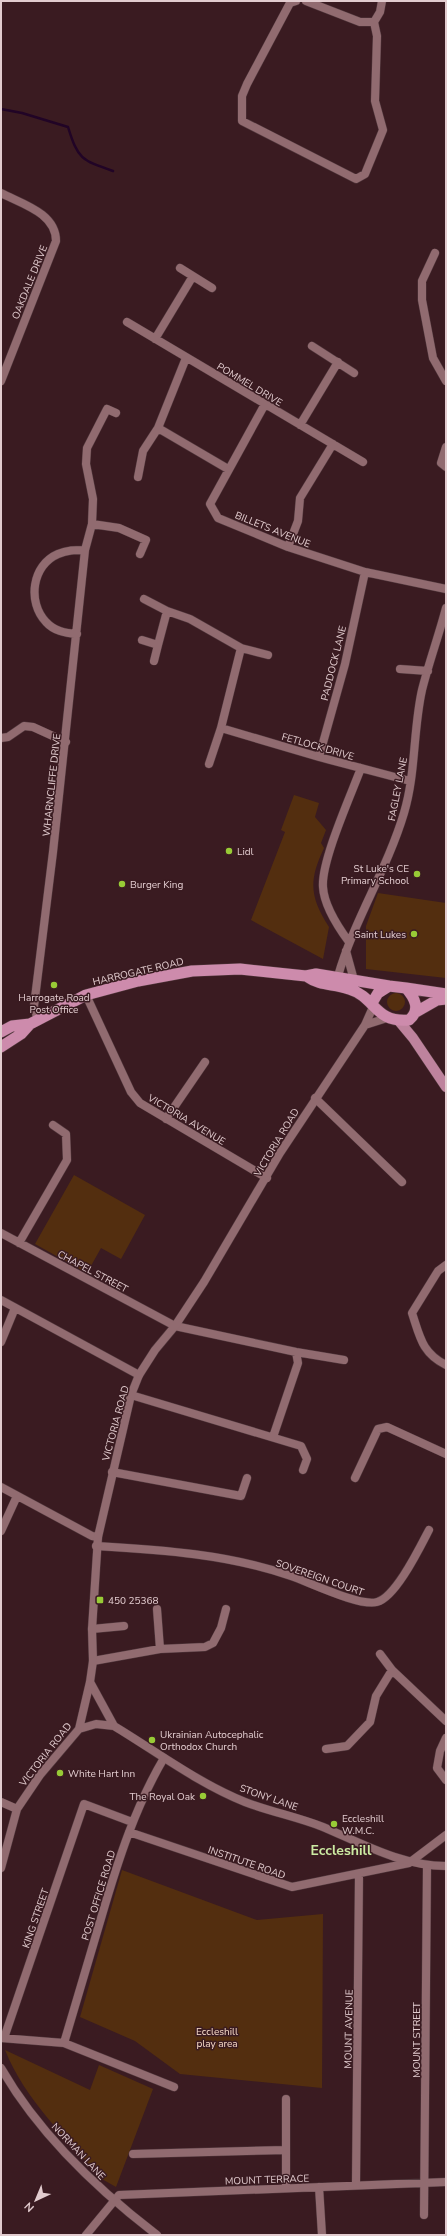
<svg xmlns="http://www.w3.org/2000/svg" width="447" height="2236" viewBox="0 0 447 2236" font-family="'Nunito Sans',sans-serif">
	<rect width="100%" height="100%" fill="#3a1b21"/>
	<path fill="#532e0f" d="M294,795L319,803L315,817L326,830L321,843L324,848C309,880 309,896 329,927L323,959L251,920L285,832L281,830Z
		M378,893L446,903V978L366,969V926Z
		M387 1002a9 9 0 1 1 18 0a9 9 0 1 1-18 0Z
		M74,1175L145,1215L121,1259L101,1248L87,1273L35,1244Z
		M122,1870L257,1920L323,1914L322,2088L180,2074L135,2041L80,2017Z
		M5,2050L90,2090L99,2065L153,2089L116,2187L102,2179C67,2139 25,2100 5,2050Z"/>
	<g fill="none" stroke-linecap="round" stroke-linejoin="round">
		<path stroke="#210426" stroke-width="2.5" d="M1,109L22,113L68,127C78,159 81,160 113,171"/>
		<defs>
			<path id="minor" d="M296,1L290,3L247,84L242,96V121L356,179L365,174L383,130L375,101L377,36L374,22
				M306,1L360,22H374L380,12L382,1
				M1,193C22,204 56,213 56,241L1,381
				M435,253L422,281V300L433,358L446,381
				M180,268L212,288
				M127,322L363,462
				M155,339L193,276
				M312,346L354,373
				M265,404L210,504L218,518L288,547L365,572L446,589
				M300,425L338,362
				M158,428L228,469
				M446,447L441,463L446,467
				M138,477L143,451L158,428L186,358
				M92,524L119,528L146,540L140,554
				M288,547L298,521L300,498L333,444
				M144,599L167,611L158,645
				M167,611L190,619L241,648L268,655
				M77,634C65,633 54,631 46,622C27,602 32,565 58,554C67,550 75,550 85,550
				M142,640L158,645L154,661
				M400,669L428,671
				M221,728L319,757L410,781
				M1,738L8,737L24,726L33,727L66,742
				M319,757L345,664L365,572
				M209,764L221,728L241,648
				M349,942C338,927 324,906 323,887C321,861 351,795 361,768
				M346,951L354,980
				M340,983L338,976C354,920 387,870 404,813C416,773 413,730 422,690C429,662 439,635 446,608
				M86,995L131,1092L140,1103L267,1178
				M38,1021L34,1006L53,852L85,550L92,524L93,499L86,464L87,448L107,409L116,413
				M315,1098L402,1182
				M166,1119L205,1062
				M1,1233L175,1326L296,1352L344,1360
				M19,1243L67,1160L66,1134L53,1125
				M446,1265L438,1271L412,1313C420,1337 422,1353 446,1365
				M1,1300L139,1375
				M1,1342L15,1308
				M131,1395L301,1446L307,1459L303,1470
				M273,1437L298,1363L296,1352
				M112,1472L241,1496L247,1478
				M355,1478L378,1429L387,1427L446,1454
				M1,1487L92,1536L98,1537
				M1,1531L17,1496
				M96,1546C162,1550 228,1554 291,1576C309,1582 360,1607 377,1602C396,1597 420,1547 429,1530
				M157,1609L160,1649
				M92,1629L124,1626
				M380,1654L392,1670L446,1721
				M93,1661L160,1649L205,1647L213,1643L221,1628L226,1609
				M446,1738L440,1751L437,1768L446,1780
				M326,1749L347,1746L370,1722L376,1696L392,1670
				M129,1832L292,1887L409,1863L446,1835
				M1,2038L64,2043L174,2087
				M4,2038L84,1804L132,1822
				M64,2043C77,2000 89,1958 102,1915C118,1861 135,1807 164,1758
				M133,2154L286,2150
				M356,2184L359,1875
				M319,2187L322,2235
				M286,2188V2099
				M424,2215L427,1866
				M86,2235L119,2195L446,2182"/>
			<path id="tertiary" d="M365,1025L387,1018
				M90,1682L114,1726
				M79,1729L96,1724L114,1726C157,1752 198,1783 245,1802C271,1812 298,1817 323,1827C363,1844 402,1866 446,1866
				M1,1802L17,1809
				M1,1868L17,1809L40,1775L79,1729L90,1682L93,1661L92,1629L98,1537L131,1395L139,1375L155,1350L175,1326L204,1282L280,1153L365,1025L373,1007
				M1,2068C39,2134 97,2189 157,2235"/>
			<path id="primary" d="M398,1020L413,1038L446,1087"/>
			<path id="trunk" d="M306,976C322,987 332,983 349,989C376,997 374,1023 409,1020C421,1010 415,998 406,988L389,986L378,993L372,1003
				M406,988L446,994
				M416,1012L437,1000L446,999
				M1,1032L12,1026L30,1024
				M1,1047L21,1034L30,1024L86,995L138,981L192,971L240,969L306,976L316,974L389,986"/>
		</defs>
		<use href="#minor" stroke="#52393e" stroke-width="9"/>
		<use href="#tertiary" stroke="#52393e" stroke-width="9"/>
		<use href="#primary" stroke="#52393e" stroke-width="11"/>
		<use href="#trunk" stroke="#52393e" stroke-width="12"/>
		<use href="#minor" stroke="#916b70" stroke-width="8"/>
		<use href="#tertiary" stroke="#916b70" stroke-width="8"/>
		<use href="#primary" stroke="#be839d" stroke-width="10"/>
		<use href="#trunk" stroke="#cd8bac" stroke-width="11"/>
	</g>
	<g fill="#98cb36" stroke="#3a1b21" stroke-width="1.5">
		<circle cx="229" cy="851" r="4"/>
		<circle cx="417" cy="874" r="4"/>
		<circle cx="122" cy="884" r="4"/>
		<circle cx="414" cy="934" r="4"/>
		<circle cx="54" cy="985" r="4"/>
		<rect x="96" y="1596" width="8" height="8" rx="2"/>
		<circle cx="152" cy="1740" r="4"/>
		<circle cx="60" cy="1773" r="4"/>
		<circle cx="203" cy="1796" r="4"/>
		<circle cx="334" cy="1824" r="4"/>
	</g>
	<g text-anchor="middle" stroke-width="3" stroke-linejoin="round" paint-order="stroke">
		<g font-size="10" fill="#e2cccf" stroke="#3a1b21">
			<text transform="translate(29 282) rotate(-68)" y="4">OAKDALE DRIVE</text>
			<text transform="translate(250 384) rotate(31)" y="4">POMMEL DRIVE</text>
			<text transform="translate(273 529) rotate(22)" y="4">BILLETS AVENUE</text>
			<text transform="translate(333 663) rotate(-76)" y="4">PADDOCK LANE</text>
			<text transform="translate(318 746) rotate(16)" y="4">FETLOCK DRIVE</text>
			<text transform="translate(51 785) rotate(-84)" y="4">WHARNCLIFFE DRIVE</text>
			<text transform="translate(397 789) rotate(-79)" y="4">FAGLEY LANE</text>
			<text transform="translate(138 971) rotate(-13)" y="4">HARROGATE ROAD</text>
			<text transform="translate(187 1119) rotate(31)" y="4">VICTORIA AVENUE</text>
			<text transform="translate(276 1142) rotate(-59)" y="4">VICTORIA ROAD</text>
			<text transform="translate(93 1271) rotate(28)" y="4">CHAPEL STREET</text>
			<text transform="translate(115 1423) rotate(-75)" y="4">VICTORIA ROAD</text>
			<text transform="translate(320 1577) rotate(19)" y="4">SOVEREIGN COURT</text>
			<text transform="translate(45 1754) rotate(-52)" y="4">VICTORIA ROAD</text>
			<text transform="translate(269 1797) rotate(19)" y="4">STONY LANE</text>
			<text transform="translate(247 1862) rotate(19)" y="4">INSTITUTE ROAD</text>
			<text transform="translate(98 1895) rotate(-73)" y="4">POST OFFICE ROAD</text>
			<text transform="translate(35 1918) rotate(-71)" y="4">KING STREET</text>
			<text transform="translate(348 2029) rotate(-89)" y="4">MOUNT AVENUE</text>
			<text transform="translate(416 2040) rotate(-90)" y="4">MOUNT STREET</text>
			<text transform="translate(79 2151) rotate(47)" y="4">NORMAN LANE</text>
			<text transform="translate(267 2179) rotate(-2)" y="4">MOUNT TERRACE</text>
		</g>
		<g font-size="10" fill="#e2cccf" stroke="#3a1b21" text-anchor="start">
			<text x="237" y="855">Lidl</text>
			<text x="409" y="872" text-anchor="end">St Luke's CE<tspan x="409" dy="12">Primary School</tspan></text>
			<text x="130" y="888">Burger King</text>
			<text x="406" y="938" text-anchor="end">Saint Lukes</text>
			<text x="54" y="1001" text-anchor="middle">Harrogate Road<tspan x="54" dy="12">Post Office</tspan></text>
			<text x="108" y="1604">450 25368</text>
			<text x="160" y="1738">Ukrainian Autocephalic<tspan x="160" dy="12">Orthodox Church</tspan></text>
			<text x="68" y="1777">White Hart Inn</text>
			<text x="195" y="1800" text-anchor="end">The Royal Oak</text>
			<text x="342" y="1822">Eccleshill<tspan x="342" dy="12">W.M.C.</tspan></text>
		</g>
		<g font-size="10" fill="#f9dcc9" stroke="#3a1b21">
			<text x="217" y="2035">Eccleshill<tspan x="217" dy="12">play area</tspan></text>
		</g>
		<g font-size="14" font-weight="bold" fill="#cceba3" stroke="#3a1b21">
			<text x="341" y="1855">Eccleshill</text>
		</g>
	</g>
	<rect width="447" height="2236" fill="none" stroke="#e2cccf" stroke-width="4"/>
	<g transform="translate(36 2200) rotate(224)" stroke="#3a1b21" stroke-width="3" paint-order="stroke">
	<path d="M0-3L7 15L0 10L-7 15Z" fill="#e2cccf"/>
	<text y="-6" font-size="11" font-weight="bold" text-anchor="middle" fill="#e2cccf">N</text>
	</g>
</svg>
